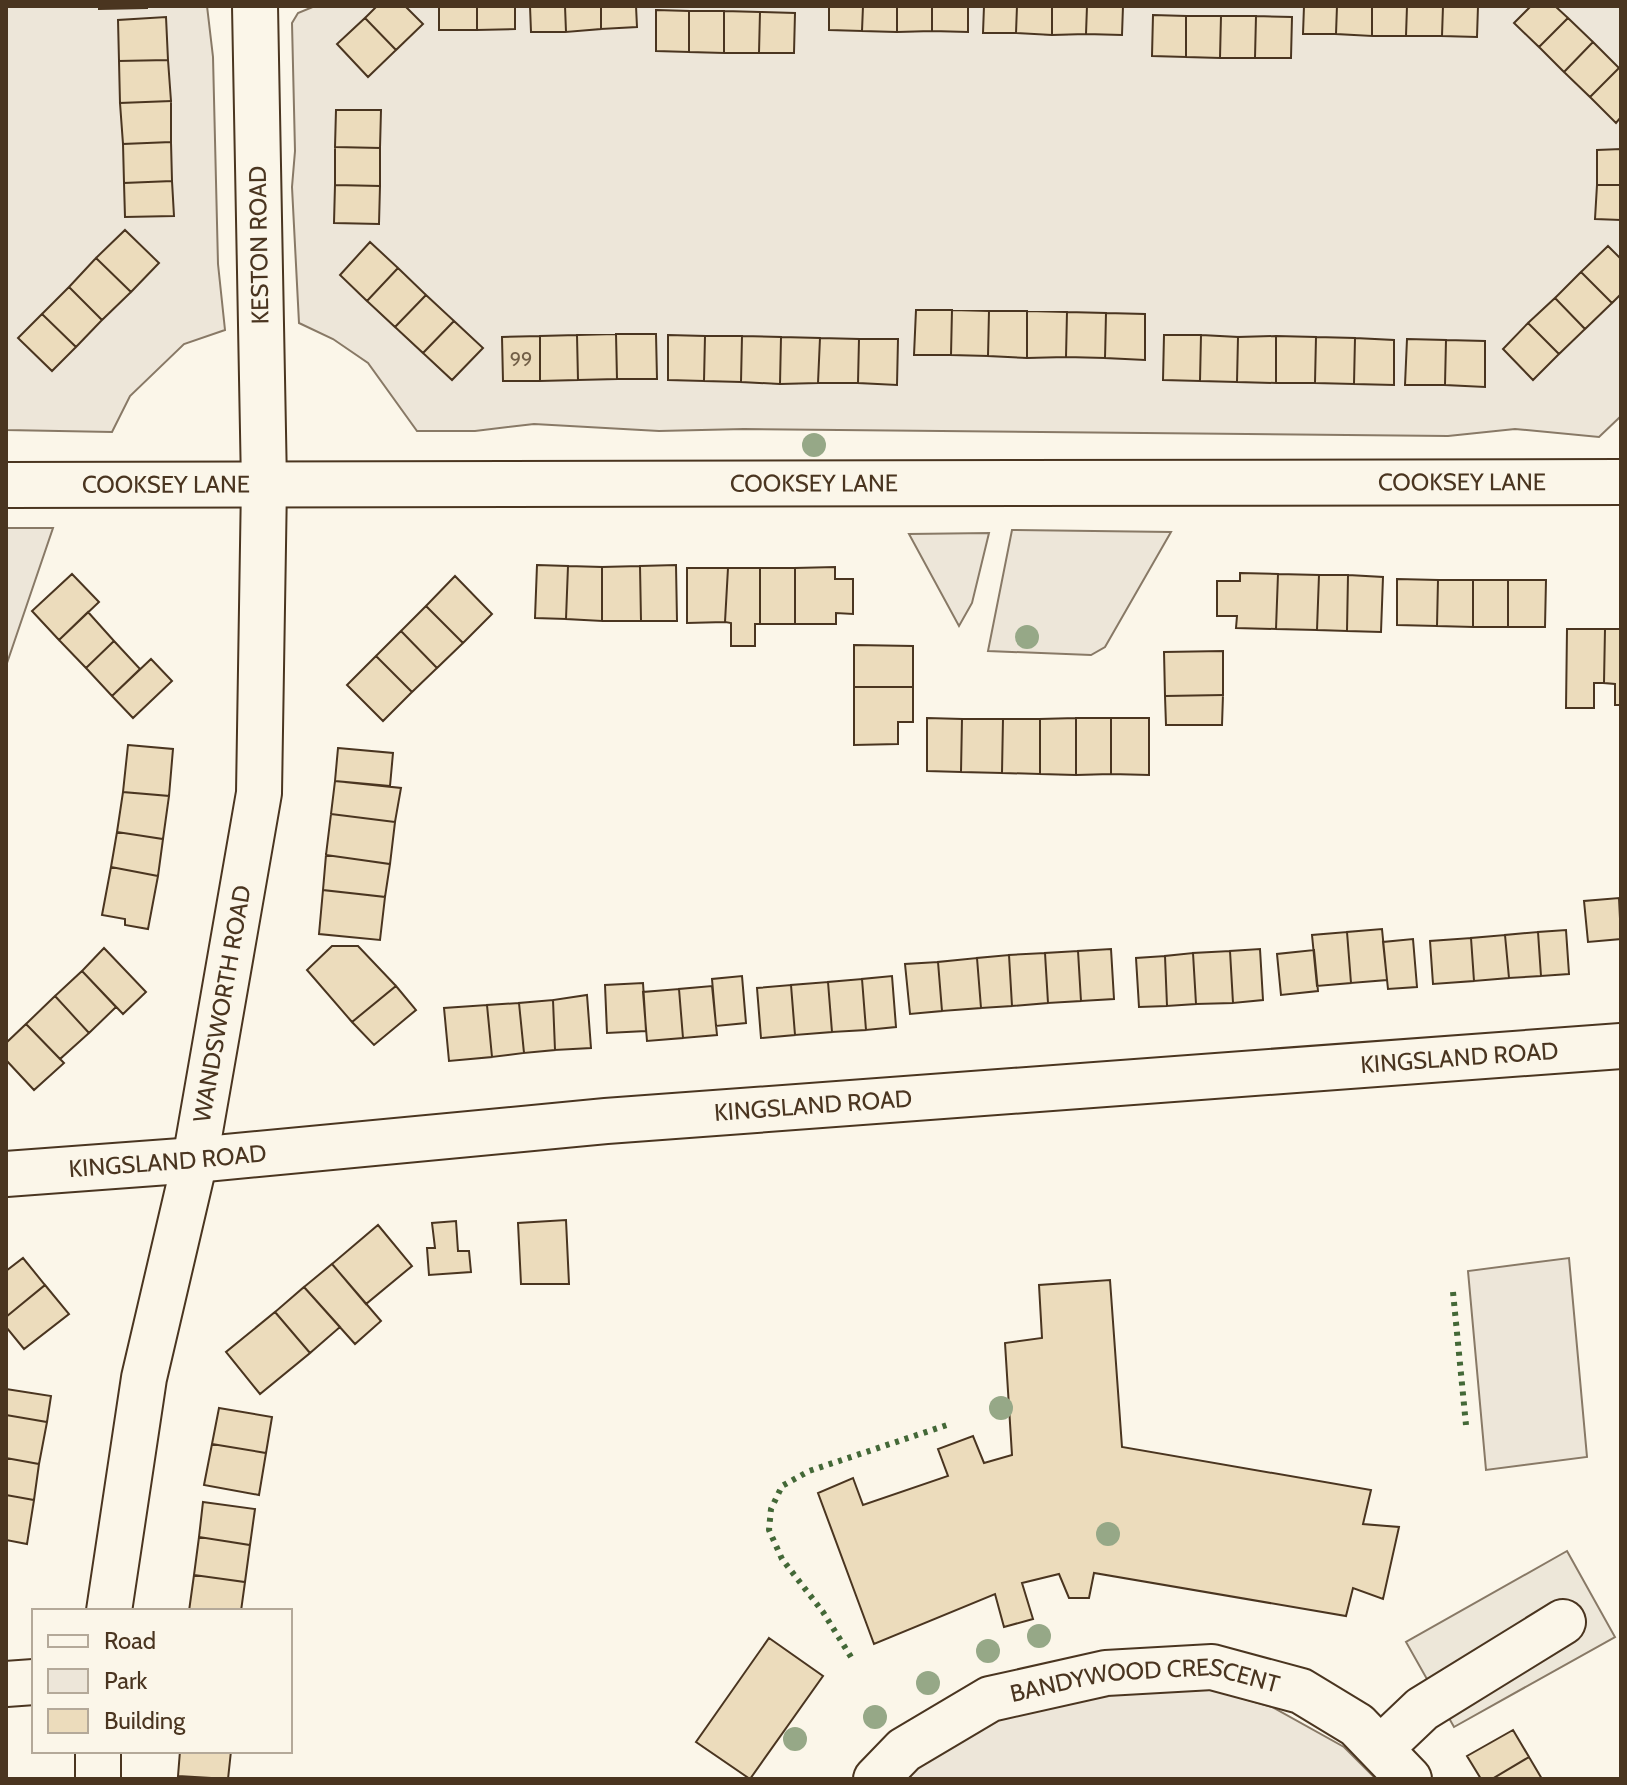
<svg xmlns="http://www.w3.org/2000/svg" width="1627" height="1785" viewBox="0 0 1627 1785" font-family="Cabin,sans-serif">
	<rect width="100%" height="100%" fill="#fbf6e9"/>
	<path fill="#ede6d9" stroke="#887966" stroke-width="2" d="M6,6H207L213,57L218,264L225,330L184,344L130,396L112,432L6,430Z
		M315,6H1621V416L1599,437L1515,429L1448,436L744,429L659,431L534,424L475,431H417L368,363L333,339L299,323L292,187L295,151L292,23L298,13Z
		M6,528H53L6,666Z
		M1012,530L1171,532L1105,647L1091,655L988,651Z
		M989,533L972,603L959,626L909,534Z
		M1569,1258L1587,1457L1486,1470L1468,1271Z
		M1162,1684L1210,1689L1272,1707L1344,1747L1376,1779H902L933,1749L1055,1694L1115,1695Z"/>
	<path fill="#ede7d9" stroke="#887966" stroke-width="2" d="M1567,1551L1615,1637L1454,1727L1406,1642Z"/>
	<path fill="#ecdcbc" stroke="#4a3520" stroke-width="2" d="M99,6H147V8L99,9Z
		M377,6H405L423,24L396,50L365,18Z
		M439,6H477V30H439Z
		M477,6H515V29L477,30Z
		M530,6H565L566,32H531Z
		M565,6H601V29L566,32Z
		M601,6H636L637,27L601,29Z
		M829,6H863L862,31L829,30Z
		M863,6H897V32L862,31Z
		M897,6H932V31L897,32Z
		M932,6H968V32L932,31Z
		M984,6H1017L1016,33H983Z
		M1017,6H1052V35L1016,33Z
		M1052,6H1087L1086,34L1052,35Z
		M1087,6H1123L1122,35L1086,34Z
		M1304,6H1337L1336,34H1303Z
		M1337,6H1372V36L1336,34Z
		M1372,6H1407L1406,36H1372Z
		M1407,6H1443L1442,36H1406Z
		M1443,6H1478L1477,37L1442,36Z
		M1531,6H1555L1568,18L1539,47L1514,23Z
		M656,10L689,11V52L656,51Z
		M689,11H724V53L689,52Z
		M724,11L760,12L759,53H724Z
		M760,12L795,13L794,53H759Z
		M1153,15L1186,16V57L1152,56Z
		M1186,16H1221L1220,58L1186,57Z
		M1221,16H1256L1255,58H1220Z
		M1256,16L1292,17L1291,58H1255Z
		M166,17L168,60L119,61L118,20Z
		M365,18L396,50L368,77L337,44Z
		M1568,18L1593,42L1564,72L1539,47Z
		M1593,42L1619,68L1590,97L1564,72Z
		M168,60L171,101L120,103L119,61Z
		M1619,68L1621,70V117L1616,123L1590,97Z
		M171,101V142L123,144L120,103Z
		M336,110H381L380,148L335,147Z
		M171,142L172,181L124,183L123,144Z
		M335,147L380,148V186L335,185Z
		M1621,149V185H1597V150Z
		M172,181L174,216L125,217L124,183Z
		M335,185L380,186L379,224L334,223Z
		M1597,185H1621V220L1595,219Z
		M125,230L159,263L131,292L96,258Z
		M370,242L398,268L367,301L340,275Z
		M1608,246L1621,259V294L1612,303L1581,272Z
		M96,258L131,292L102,320L69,287Z
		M398,268L426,295L395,327L367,301Z
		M1581,272L1612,303L1585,329L1555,298Z
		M69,287L102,320L76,347L42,314Z
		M426,295L454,321L423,353L395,327Z
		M1555,298L1585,329L1559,354L1528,323Z
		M916,310H952L951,355H914Z
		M952,310L989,311L988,356L951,355Z
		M989,311H1027V358L988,356Z
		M1027,311L1067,312L1066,357L1027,358Z
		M1067,312L1106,313L1105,358L1066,357Z
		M1106,313L1145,314V360L1105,358Z
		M42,314L76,347L52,371L18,338Z
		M454,321L483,348L452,380L423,353Z
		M1528,323L1559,354L1533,380L1503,349Z
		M616,334L617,379L578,380L577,335Z
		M616,334H656L657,379H617Z
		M577,335L578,380L540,381V336Z
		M668,335L705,336L704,381L668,380Z
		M1164,335H1201L1200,381L1163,380Z
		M1201,335L1238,337L1237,382L1200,381Z
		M540,336V381H503L502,337Z
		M705,336H742L741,382L704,381Z
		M742,336L781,337L780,384L741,382Z
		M1276,336L1316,337L1315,383H1276Z
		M1276,336V383L1237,382L1238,337Z
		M781,337L820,338L818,383L780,384Z
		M1316,337L1355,338L1354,384L1315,383Z
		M820,338L859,339L858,383H818Z
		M1355,338L1394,340V385L1354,384Z
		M859,339H898L897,385L858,383Z
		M1407,339L1446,340L1445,385H1405Z
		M1446,340L1485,341V387L1445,385Z
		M537,565L568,566L566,619L535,618Z
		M676,565L677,621H641L640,566Z
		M568,566L602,567V621L566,619Z
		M640,566L641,621H602V567Z
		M835,567V579H853V614L836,613V624H795V568Z
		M687,568H728L725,622L687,623Z
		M728,568H760V624H755V646H731V623L725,622Z
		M760,568H795V624H760Z
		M1240,573L1278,574L1276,629L1236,628L1237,616H1217V581H1240Z
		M72,574L99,602L59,640L32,611Z
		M1278,574L1319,575L1317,630L1276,629Z
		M1319,575H1348L1347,631L1317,630Z
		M1348,575L1383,577L1381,632L1347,631Z
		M455,576L492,614L463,643L426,606Z
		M1397,579L1438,580L1437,626L1397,625Z
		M1438,580H1473V627L1437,626Z
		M1473,580H1508V627H1473Z
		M1508,580H1546L1545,627H1508Z
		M426,606L463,643L437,668L401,631Z
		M88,612L114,641L86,668L59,640Z
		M1567,629H1605L1604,683H1594V708H1566Z
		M1605,629H1621V705H1615V684L1604,683Z
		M401,631L437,668L412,692L376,656Z
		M114,641L140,669L112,696L86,668Z
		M854,645L913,646V687H854Z
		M1223,651V695L1165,696L1164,652Z
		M376,656L412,692L383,721L347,685Z
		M151,659L172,681L133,718L112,696Z
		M854,687H913V722H898V744L854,745Z
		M1223,695L1222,725H1166L1165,696Z
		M927,718L962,719L961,772L927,771Z
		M1076,718H1111V774L1076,775Z
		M1076,718V775L1040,774V719Z
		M1111,718H1149V775L1111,774Z
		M962,719H1003L1002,773L961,772Z
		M1003,719H1040V774L1002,773Z
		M128,745L173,749L169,796L123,792Z
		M338,748L393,753L390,786L335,781Z
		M335,781L401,788L395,822L331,814Z
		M123,792L169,796L163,839L117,832Z
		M331,814L395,822L390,864L326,855Z
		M117,832L163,839L158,876L111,867Z
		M326,855L390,864L385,897L323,890Z
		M111,867L158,876L148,929L125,925V919L102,915Z
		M323,890L385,897L380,940L319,934Z
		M1619,898L1621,939L1588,942L1584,901Z
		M1382,929L1387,980L1351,983L1347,932Z
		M1566,930L1569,974L1541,976L1538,932Z
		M1347,932L1351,983L1317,986L1312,935Z
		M1538,932L1541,976L1509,978L1505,935Z
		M1505,935L1509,978L1474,981L1471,938Z
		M1471,938L1474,981L1433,984L1430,941Z
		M1413,939L1417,987L1388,989L1383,942Z
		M332,946H358L396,986L352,1022L307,970Z
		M104,948L146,992L123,1014L82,971Z
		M1111,949L1114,999L1081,1001L1078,951Z
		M1260,949L1263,1000L1233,1003L1230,951Z
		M1314,950L1318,991L1281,995L1277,954Z
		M1078,951L1081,1001L1048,1003L1045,953Z
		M1230,951L1233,1003L1196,1004L1193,953Z
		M1045,953L1048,1003L1012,1006L1009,955Z
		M1193,953L1196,1004L1167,1006L1165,956Z
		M1009,955L1012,1006L981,1008L977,958Z
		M1165,956L1167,1006L1139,1007L1136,958Z
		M977,958L981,1008L942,1011L938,962Z
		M938,962L942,1011L910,1014L905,964Z
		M82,971L116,1007L89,1033L55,996Z
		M742,976L746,1023L716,1026L712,979Z
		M892,976L896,1027L866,1030L862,979Z
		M862,979L866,1030L832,1032L828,982Z
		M828,982L832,1032L795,1035L791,985Z
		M643,983L646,1031L607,1033L605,985Z
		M791,985L795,1035L761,1038L757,988Z
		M396,986L416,1010L374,1045L352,1022Z
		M712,986L717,1035L683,1038L679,989Z
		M679,989L683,1038L647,1041L643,992Z
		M587,995L591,1048L555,1050L553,1000Z
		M55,996L89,1033L60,1059L26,1024Z
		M553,1000L555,1050L524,1053L519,1003Z
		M519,1003L524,1053L492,1057L487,1005Z
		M487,1005L492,1057L449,1061L444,1008Z
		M26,1024L64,1063L34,1090L6,1060V1043Z
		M566,1220L569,1284H521L518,1223Z
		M456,1221L458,1251H469L471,1272L429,1275L427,1248H435L432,1223Z
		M378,1225L412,1266L366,1304L332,1264Z
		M23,1258L45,1285L6,1317V1271Z
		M332,1264L381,1321L355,1344L304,1287Z
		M1110,1280L1122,1447L1371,1490L1363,1524L1399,1527L1383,1599L1353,1588L1346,1616L1094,1573L1089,1598H1069L1059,1574L1022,1583L1033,1619L1004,1627L995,1594L874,1644L818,1493L853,1478L863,1505L948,1476L938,1449L973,1436L984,1463L1012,1455L1005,1343L1042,1338L1039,1285Z
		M45,1285L69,1314L24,1349L6,1327V1317Z
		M304,1287L340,1327L310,1353L275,1312Z
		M275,1312L310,1353L260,1394L226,1352Z
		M6,1389L51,1396L47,1422L6,1415Z
		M219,1408L272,1417L266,1453L212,1444Z
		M6,1415L47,1422L39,1464L6,1458Z
		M212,1444L266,1453L259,1495L204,1485Z
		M6,1458L39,1464L34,1500L6,1495Z
		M6,1495L34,1500L27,1544L6,1540Z
		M203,1502L255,1509L250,1545L199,1537Z
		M199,1537L250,1545L245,1582L194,1575Z
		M194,1575L245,1582L241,1611H189Z
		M769,1638L823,1676L750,1779L696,1742Z
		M1513,1730L1529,1757L1492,1779H1481L1467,1756Z
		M180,1751H231L228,1779L178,1776Z
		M1529,1757L1542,1779H1492Z"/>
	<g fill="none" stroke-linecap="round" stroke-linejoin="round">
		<defs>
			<g id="minor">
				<path id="s1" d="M6,485L1621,482"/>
				<path id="s2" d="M6,1174L195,1160L606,1121L1621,1046"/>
				<path id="s3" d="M109,1611L144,1378L195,1160L259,793L264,484L255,6"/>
				<path d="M6,1684L34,1682"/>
				<path d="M1381,1748L1422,1709L1563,1622"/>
				<path d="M98,1779V1751"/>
				<path id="s4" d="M876,1779L904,1750L990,1699L1106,1673L1212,1667L1301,1691L1357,1725L1409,1779"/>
			</g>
		</defs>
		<use href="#minor" stroke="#4a3520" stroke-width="48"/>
		<use href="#minor" stroke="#fbf6e9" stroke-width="44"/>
		<path stroke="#436837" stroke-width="6" stroke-dasharray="4 6" stroke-linecap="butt" d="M1453,1292L1466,1425
			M851,1657L823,1612L782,1559L769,1530L771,1509L782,1486L809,1471L947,1425"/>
	</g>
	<g fill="#96a887">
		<circle cx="814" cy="445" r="12"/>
		<circle cx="1027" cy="637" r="12"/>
		<circle cx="1001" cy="1408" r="12"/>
		<circle cx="1108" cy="1534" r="12"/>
		<circle cx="1039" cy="1636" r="12"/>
		<circle cx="988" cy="1651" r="12"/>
		<circle cx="928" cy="1683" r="12"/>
		<circle cx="875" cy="1717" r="12"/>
		<circle cx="795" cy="1739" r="12"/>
	</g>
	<g text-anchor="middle" stroke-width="6" stroke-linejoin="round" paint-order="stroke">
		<g font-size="20" fill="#725f47">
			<text x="521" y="366">99</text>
		</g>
		<g font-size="24" fill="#4a3520" stroke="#fbf6e9">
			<text transform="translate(259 245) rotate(-91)" y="8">KESTON ROAD</text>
			<text dy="8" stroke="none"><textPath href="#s1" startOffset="1456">COOKSEY LANE</textPath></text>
			<text dy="8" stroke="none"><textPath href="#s1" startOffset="808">COOKSEY LANE</textPath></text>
			<text dy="8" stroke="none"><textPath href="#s1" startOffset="160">COOKSEY LANE</textPath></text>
			<text dy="8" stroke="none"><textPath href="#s3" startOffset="618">WANDSWORTH ROAD</textPath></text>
			<text dy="8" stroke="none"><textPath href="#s2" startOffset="1458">KINGSLAND ROAD</textPath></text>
			<text dy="8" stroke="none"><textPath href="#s2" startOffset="810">KINGSLAND ROAD</textPath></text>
			<text dy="8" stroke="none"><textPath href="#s2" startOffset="162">KINGSLAND ROAD</textPath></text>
			<text dy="8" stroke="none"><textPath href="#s4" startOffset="298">BANDYWOOD CRESCENT</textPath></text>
		</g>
	</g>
	<rect width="1627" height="1785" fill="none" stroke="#4a3520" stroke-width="16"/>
	<rect x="32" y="1609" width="260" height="144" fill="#fbf6e9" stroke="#b4a999" stroke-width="2"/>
	<rect x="48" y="1635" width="40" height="12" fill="#fbf6e9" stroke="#b4a999" stroke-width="2"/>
	<text x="104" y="1649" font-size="24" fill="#4a3520">Road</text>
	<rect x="48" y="1669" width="40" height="24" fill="#ede6d9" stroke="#b4a999" stroke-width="2"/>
	<text x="104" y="1689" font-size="24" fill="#4a3520">Park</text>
	<rect x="48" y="1709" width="40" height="24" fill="#ecdcbc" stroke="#b4a999" stroke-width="2"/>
	<text x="104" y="1729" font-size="24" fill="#4a3520">Building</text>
</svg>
